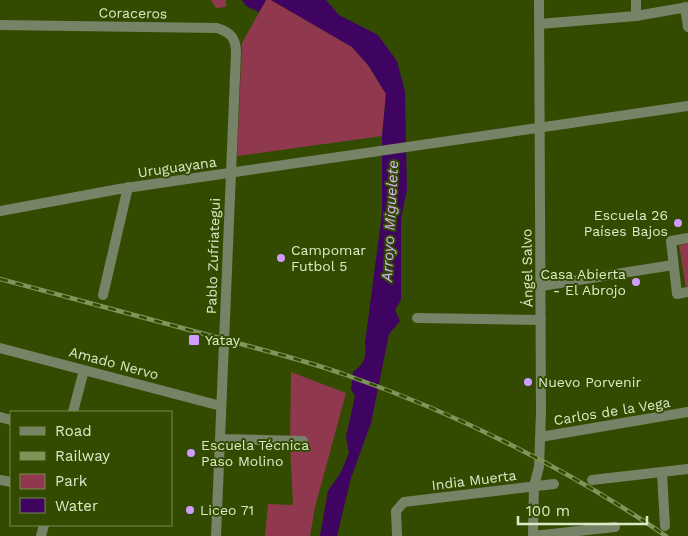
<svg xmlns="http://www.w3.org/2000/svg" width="688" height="536" viewBox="0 0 688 536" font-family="'Work Sans',sans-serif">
	<rect width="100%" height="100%" fill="#334b00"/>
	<path fill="#90394e" d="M211,0H226V7L216,8Z
		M266,0H271L352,47L368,65L386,94L382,136L237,156L242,43Z
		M688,243V288L686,289L679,245Z
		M291,372L346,393L315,507L310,536H265L268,504L293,505L290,445Z"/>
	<path fill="#3f0361" d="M242,0H266L259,12L246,6Z
		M271,0H326L339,15L378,35L397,61L405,92L407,190L401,219V300L395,310L400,321L389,334L371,423L351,478L337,536H320L328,491L341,472L349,453L346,437L355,396L351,389L353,372C364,364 367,357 365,343L382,213V136L386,94L368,65L352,47Z"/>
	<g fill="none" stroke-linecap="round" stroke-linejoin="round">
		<path stroke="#768366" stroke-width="10" d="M636,0V16
			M685,7L688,27
			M539,24L636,16L688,7
			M0,25L217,28C230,32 236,38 236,52L216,536
			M0,211L119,189L688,106
			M688,238L671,241L677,294L688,292
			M541,286L673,265
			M103,295L128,187
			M417,318L541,320
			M0,348L221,406
			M73,412L84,370
			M0,417L11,420
			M540,437L688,412
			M220,439L303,441
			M662,473L665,526
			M0,480L11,482
			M592,480L688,469
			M41,536L44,525
			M397,536L396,511L404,502L554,484
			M533,536L534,486L539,467L541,412L539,0
			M533,536L615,527"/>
		<defs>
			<path id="rail" d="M0,279C71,298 141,317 212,336C257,349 302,359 346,375C456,413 570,470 666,536"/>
		</defs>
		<use href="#rail" stroke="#80945c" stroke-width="4.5"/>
		<use href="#rail" stroke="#334b00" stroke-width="2.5" stroke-dasharray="8" stroke-linecap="butt"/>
	</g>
	<g fill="#d09dfe" stroke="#334b00" stroke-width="2">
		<circle cx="678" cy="223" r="5"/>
		<circle cx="281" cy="258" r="5"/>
		<circle cx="636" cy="282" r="5"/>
		<rect x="188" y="334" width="12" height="12" rx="2.5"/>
		<circle cx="528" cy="382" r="5"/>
		<circle cx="191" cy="453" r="5"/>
		<circle cx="190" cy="510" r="5"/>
	</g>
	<g text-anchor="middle" stroke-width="4" stroke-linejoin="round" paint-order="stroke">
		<g font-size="14" fill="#dbebc8" stroke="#334b00">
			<text transform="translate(133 13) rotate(1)" y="5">Coraceros</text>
			<text transform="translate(177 167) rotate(-8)" y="5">Uruguayana</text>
			<text transform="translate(213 256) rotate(-88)" y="5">Pablo Zufriategui</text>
			<text transform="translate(527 268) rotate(-91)" y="5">Ángel Salvo</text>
			<text transform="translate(114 363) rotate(15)" y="5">Amado Nervo</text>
			<text transform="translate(612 411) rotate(-9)" y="5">Carlos de la Vega</text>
			<text transform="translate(474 480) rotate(-7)" y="5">India Muerta</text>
		</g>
		<g font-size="14" fill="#dbebc8" stroke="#334b00" text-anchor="start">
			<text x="668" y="220" text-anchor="end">Escuela 26<tspan x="668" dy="16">Países Bajos</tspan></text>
			<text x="291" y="255">Campomar<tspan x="291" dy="16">Futbol 5</tspan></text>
			<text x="626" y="279" text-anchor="end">Casa Abierta<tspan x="626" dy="16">- El Abrojo</tspan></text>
			<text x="205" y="345">Yatay</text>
			<text x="538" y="387">Nuevo Porvenir</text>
			<text x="201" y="450">Escuela Técnica<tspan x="201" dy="16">Paso Molino</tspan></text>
			<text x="200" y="515">Liceo 71</text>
		</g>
		<g font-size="15" font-style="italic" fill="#d7b3fa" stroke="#334b00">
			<text transform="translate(390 221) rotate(-87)" y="5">Arroyo Miguelete</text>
		</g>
	</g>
	<rect x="10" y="411" width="162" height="115" fill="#334b00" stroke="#768b50"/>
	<rect x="20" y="427" width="25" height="8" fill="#768366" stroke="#768b50"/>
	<text x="55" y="436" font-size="15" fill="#dbebc8">Road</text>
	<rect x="20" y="452" width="25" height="8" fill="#80945c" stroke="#768b50"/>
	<text x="55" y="461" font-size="15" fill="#dbebc8">Railway</text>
	<rect x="20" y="474" width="25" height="15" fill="#90394e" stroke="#768b50"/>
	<text x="55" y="486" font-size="15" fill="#dbebc8">Park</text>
	<rect x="20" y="498" width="25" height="15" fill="#3f0361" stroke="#768b50"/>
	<text x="55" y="511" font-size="15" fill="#dbebc8">Water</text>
	<path d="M518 516v8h129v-8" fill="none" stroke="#dbebc8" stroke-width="2.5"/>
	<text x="526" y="516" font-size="15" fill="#dbebc8" stroke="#334b00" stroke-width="4" paint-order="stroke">100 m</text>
</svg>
